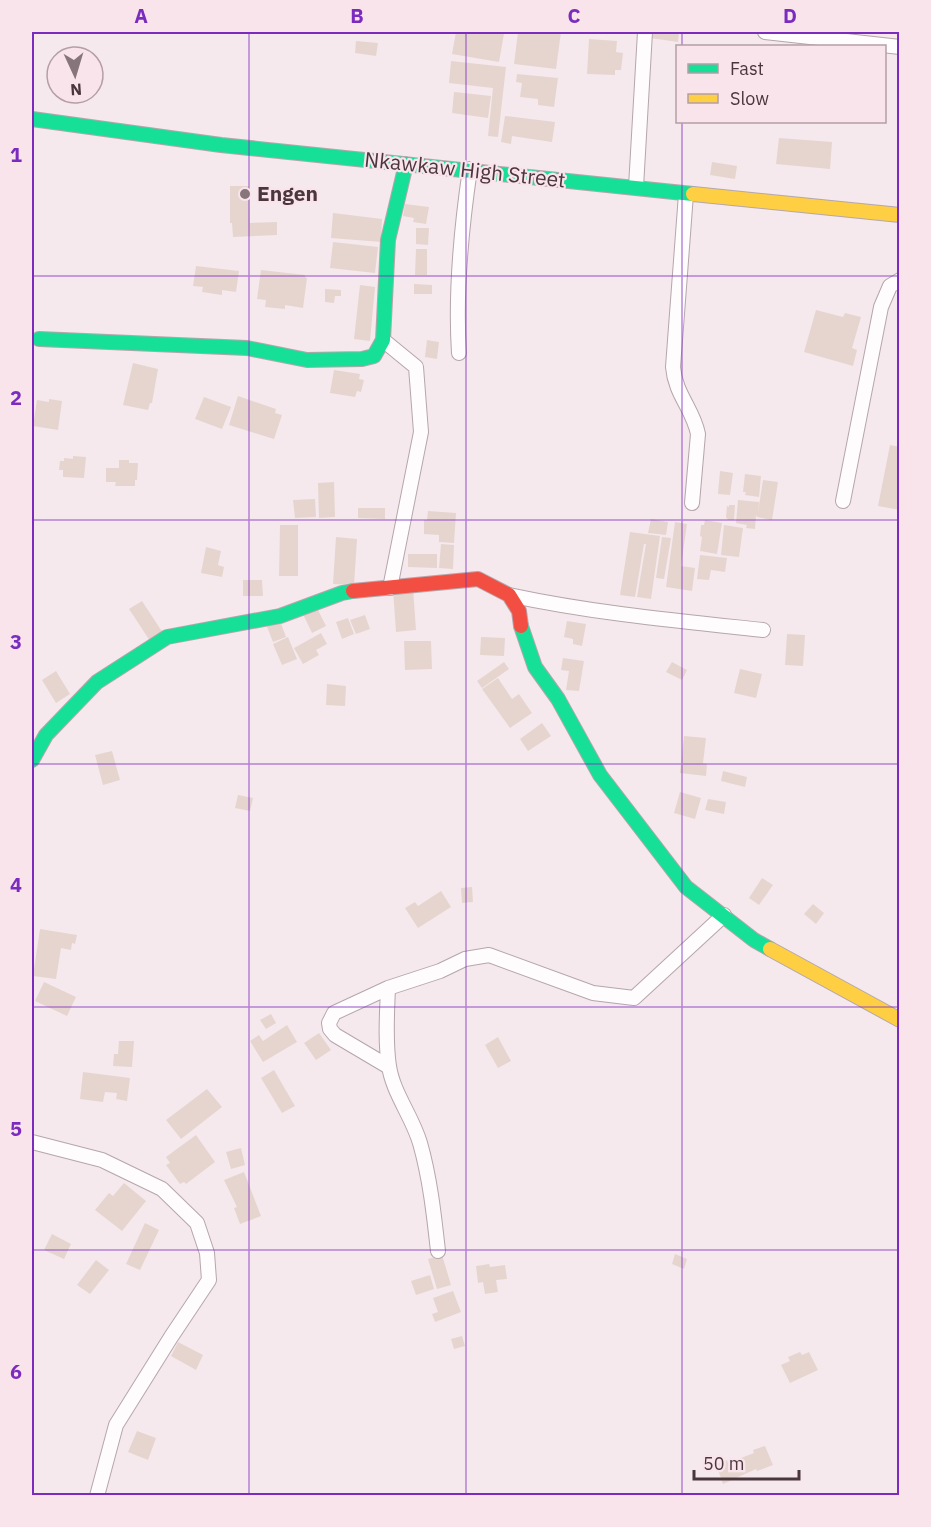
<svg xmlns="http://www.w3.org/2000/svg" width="931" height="1527" viewBox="0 0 931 1527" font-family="'IBM Plex Sans',sans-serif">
	<rect width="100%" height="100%" fill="#f5e9ed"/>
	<path fill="#e6d5cf" d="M456,32H493L504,34L499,62L452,54Z
		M518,32H561L556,69L514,64Z
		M651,32H679L678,42L650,38Z
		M589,39L617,41L616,52L623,53L621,70H615V75L587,74Z
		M356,41L378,43L376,56L355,53Z
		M451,61L506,67L498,137L488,136L493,88L449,83Z
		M517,74L558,78L554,107L538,105V99L520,97L522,83L516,82Z
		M454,92L491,96L488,118L452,113Z
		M505,116L555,122L552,142L512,136L511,144L501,142Z
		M779,138L832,142L830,169L776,164Z
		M712,162L737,166L735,179L710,175Z
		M230,186H249L250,223L277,222V235L233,237L232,223H230Z
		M405,204L429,207L426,224L413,222L414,218L403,216Z
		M333,213L382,219L381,242L331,238Z
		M416,228H429L428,245L416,244Z
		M333,242L378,247L375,273L330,268Z
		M416,249H427V275H415Z
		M196,266L239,271L236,292L222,290V295L202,292L203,287L193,286Z
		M261,270L305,275V277L307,278L303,308L285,305V309L265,307L266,300L257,299Z
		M414,284L432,285V294H414Z
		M360,285L375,287L370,341L354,339Z
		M325,289L341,290V296H335L334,303L325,302Z
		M816,310L843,317L845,313L861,317L852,348L857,350L853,366L804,352Z
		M427,340L439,342L437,359L425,357Z
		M133,363L158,369L152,403H150L148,410L123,405Z
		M334,370L360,374L359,379L364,380L361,392L357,391L355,397L330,393Z
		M238,396L276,409L275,413L282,415L274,439L229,425Z
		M204,397L231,407L222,429L195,419Z
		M49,399L62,401L58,430L33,426L37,400L49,402Z
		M890,445L900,447V510L878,506Z
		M73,456L86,457L84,478L63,477V470H59L60,461H64V458L73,459Z
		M119,460H129V463H138L137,480H135V486H115L116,482H106V468H119Z
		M720,471L733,473L730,495L718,494Z
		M745,474L761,476L759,497L745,495L746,492H743Z
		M763,480L778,482L772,520L757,517L756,515L755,529L746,528L747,525L736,523L738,500L759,502L758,512Z
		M334,482L335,517L319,518L318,483Z
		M315,499L316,517L295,518L293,500Z
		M729,505H735L734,520H728L726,517L727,506L729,507Z
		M358,508H385V519L358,518Z
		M428,511L456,513L454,543L439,542V535L424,534V520H427Z
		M651,519L668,522L666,535L648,533Z
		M705,520L722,523L717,554L700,551L702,537L700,536L701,525H704Z
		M675,522L687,524L681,566L695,568L692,591L666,587Z
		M280,525H298V576H279Z
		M724,525L743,528L739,557L721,555Z
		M630,532L660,536L651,599L637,597L646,544H644L635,597L620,595Z
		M336,537L357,539L354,585L333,584Z
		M662,537L671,538L664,579L656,578Z
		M441,544L454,545L453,569L439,568Z
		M206,547L221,551L218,565L224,567L222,577L201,573Z
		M408,554H437V568L408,567Z
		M700,555L727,558L725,572L711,570L709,580L697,579Z
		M243,580H262L263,596H243Z
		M413,588L416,630L396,632L393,589Z
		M142,601L165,636L152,644L129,609Z
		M316,606L326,626L312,633L302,612Z
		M365,615L370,629L356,634L350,620Z
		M279,618L286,637L273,642L266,624Z
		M348,618L354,634L342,639L336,622Z
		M567,621L586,624L582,646L573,644V639L564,637Z
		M321,633L327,644L316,650L319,655L303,664L294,648Z
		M787,634L805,635L803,666L785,665Z
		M288,637L297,659L282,665L273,644Z
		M481,637L505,638L504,656L480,655Z
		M404,641H431L432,669L405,670Z
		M563,658L584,661L579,691L566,690L569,671L561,670Z
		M504,662L509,669L482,688L477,681Z
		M672,662L687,670L682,680L666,672Z
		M740,669L762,674L756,698L734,693Z
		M56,671L70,694L56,703L42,680Z
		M498,678L512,699L519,694L532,713L510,728L482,689Z
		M327,684L346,686L345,706L326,705Z
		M542,723L551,736L528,751L520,739Z
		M684,736L706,738L703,763L707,764L706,776L680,773Z
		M112,751L120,780L103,785L95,755Z
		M723,771L747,777L745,787L721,781Z
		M680,792L701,798L695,819L674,813Z
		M238,795L253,798L250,811L235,808Z
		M708,799L726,802L724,814L705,810Z
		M762,878L773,885L759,905L749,898Z
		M472,887L473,902L462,903L461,888Z
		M441,891L451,907L418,928L405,908L415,902L418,906Z
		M813,904L824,913L816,924L804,914Z
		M40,929L77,935L75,944L72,943L71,950L61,948L56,979L33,976Z
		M44,982L76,997L67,1016L35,1001Z
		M271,1014L276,1023L266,1029L260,1020Z
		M287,1025L297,1042L263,1062L250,1041L259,1035L263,1041Z
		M319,1033L331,1050L316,1060L304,1043Z
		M498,1037L511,1061L498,1068L485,1045Z
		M119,1041H134L132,1067L113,1066L114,1054H118Z
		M274,1070L295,1106L282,1113L261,1078Z
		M83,1072L130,1078L127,1101L116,1099L117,1093L105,1092L103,1102L80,1099Z
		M207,1089L222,1107L181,1139L166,1120Z
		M196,1135L215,1162L186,1184L184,1182L180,1184L166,1165L170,1163L166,1157Z
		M241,1148L245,1165L231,1169L226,1152Z
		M244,1172L261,1216L240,1224L234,1208L237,1207L224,1180Z
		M124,1183L146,1201L122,1231L95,1210L109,1193L113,1196Z
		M145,1223L159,1230L140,1270L126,1264Z
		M52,1234L71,1244L64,1259L44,1250Z
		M675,1254L687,1259L684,1269L672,1264Z
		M442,1255L451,1285L437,1289L428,1259Z
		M96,1260L109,1270L90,1294L77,1285Z
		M489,1264L490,1267L505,1265L507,1279L496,1280L498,1292L485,1294L483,1282L478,1283L476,1266Z
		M430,1275L434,1289L416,1295L411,1281Z
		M453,1291L461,1312L435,1322L432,1314L438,1312L433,1298Z
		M462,1336L465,1346L454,1349L451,1339Z
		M178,1342L203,1355L196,1370L171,1356Z
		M800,1352L802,1355L809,1352L818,1370L790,1383L781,1365L790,1361L788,1357Z
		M137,1431L156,1438L148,1460L128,1452Z
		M765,1446L773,1465L757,1471L756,1469L723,1484L716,1464L727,1460L728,1463L754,1453L753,1450Z"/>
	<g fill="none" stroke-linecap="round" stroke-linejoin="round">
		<defs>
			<path id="street" d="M765,32L900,47
				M636,187L645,32
				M686,194L673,367C675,394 693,409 698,434L692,503
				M383,340L416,367L421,432L390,588
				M459,353C455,292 461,230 470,169
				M843,501L881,307L890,286L900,280
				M509,595C593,613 678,621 763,630
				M388,988C387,1013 385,1041 389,1066C393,1093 412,1116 420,1143C430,1178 434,1215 438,1251
				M389,1067L335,1035L330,1029L329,1023L334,1013L388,988L440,971L465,959L489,955L593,993L634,998L724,915
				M32,1142L102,1160L162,1189L197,1223L207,1253L209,1280L171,1337L116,1425L97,1496"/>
			<path id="fast" d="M32,119L221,145L693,194
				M39,339L247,348L307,360L362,359L374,356L383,340L388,240L406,164
				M521,626L535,667L558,699L600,775L686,887L754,940L770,949
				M32,760L46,735L97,682L167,637L280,616L342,593L353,591"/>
			<path id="slow" d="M693,194L900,215
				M770,949L900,1020"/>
			<path id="jam" d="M353,591L478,579L509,595L519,611L521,626"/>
		</defs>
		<use href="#street" stroke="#b5a6ac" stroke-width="16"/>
		<use href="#fast" stroke="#b5a6ac" stroke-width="16"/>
		<use href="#slow" stroke="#b5a6ac" stroke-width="16"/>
		<use href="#jam" stroke="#b5a6ac" stroke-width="16"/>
		<use href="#street" stroke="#fefcfc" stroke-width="14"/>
		<use href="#fast" stroke="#16e098" stroke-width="14"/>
		<use href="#slow" stroke="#ffcf43" stroke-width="14"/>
		<use href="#jam" stroke="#f24e42" stroke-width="14"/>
	</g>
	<path fill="none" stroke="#7b2cbf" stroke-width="1.5" stroke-opacity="0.55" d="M249,32V1496M466,32V1496M682,32V46M682,122V1496M32,276H900M32,520H900M32,764H900M32,1007H900M32,1250H900"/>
	<circle fill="#86757b" stroke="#fae4ec" stroke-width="2" cx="245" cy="194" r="6"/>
	<g text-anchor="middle" stroke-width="4.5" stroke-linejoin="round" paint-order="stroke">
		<g font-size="21" fill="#4b363e" stroke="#fae4ec">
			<text transform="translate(465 170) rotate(6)" y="7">Nkawkaw High Street</text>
		</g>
		<g font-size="21" font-weight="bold" fill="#4b363e" stroke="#fae4ec" text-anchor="start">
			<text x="257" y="201">Engen</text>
		</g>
	</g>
	<rect width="931" height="1527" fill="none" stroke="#fae4ec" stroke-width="66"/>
	<rect x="676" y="45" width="210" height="78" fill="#fae4ec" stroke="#b49ea6" stroke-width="1.5"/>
	<rect x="688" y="64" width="30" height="9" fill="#16e098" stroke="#b49ea6" stroke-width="1.5"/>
	<text x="730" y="75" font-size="18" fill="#4b363e">Fast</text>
	<rect x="688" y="94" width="30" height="9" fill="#ffcf43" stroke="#b49ea6" stroke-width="1.5"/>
	<text x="730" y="105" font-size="18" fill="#4b363e">Slow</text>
	<g transform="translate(75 75) rotate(176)"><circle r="28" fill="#fae4ec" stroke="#b49ea6" stroke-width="1.5"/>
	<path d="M0-4.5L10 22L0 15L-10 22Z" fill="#86757b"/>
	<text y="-9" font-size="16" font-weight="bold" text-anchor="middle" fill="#4b363e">N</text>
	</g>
	<path d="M694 1470v9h105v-9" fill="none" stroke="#4b363e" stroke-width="3"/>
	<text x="703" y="1470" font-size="18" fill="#4b363e" stroke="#fae4ec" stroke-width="4.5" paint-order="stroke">50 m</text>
	<rect x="33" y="33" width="865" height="1461" fill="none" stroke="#7b2cbf" stroke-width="2"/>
	<g font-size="20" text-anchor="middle" font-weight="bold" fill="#7b2cbf">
		<text x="141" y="23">A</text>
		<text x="357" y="23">B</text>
		<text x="574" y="23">C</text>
		<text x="790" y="23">D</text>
		<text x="16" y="162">1</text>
		<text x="16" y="405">2</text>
		<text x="16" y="649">3</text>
		<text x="16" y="892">4</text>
		<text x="16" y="1136">5</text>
		<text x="16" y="1379">6</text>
	</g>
</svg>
